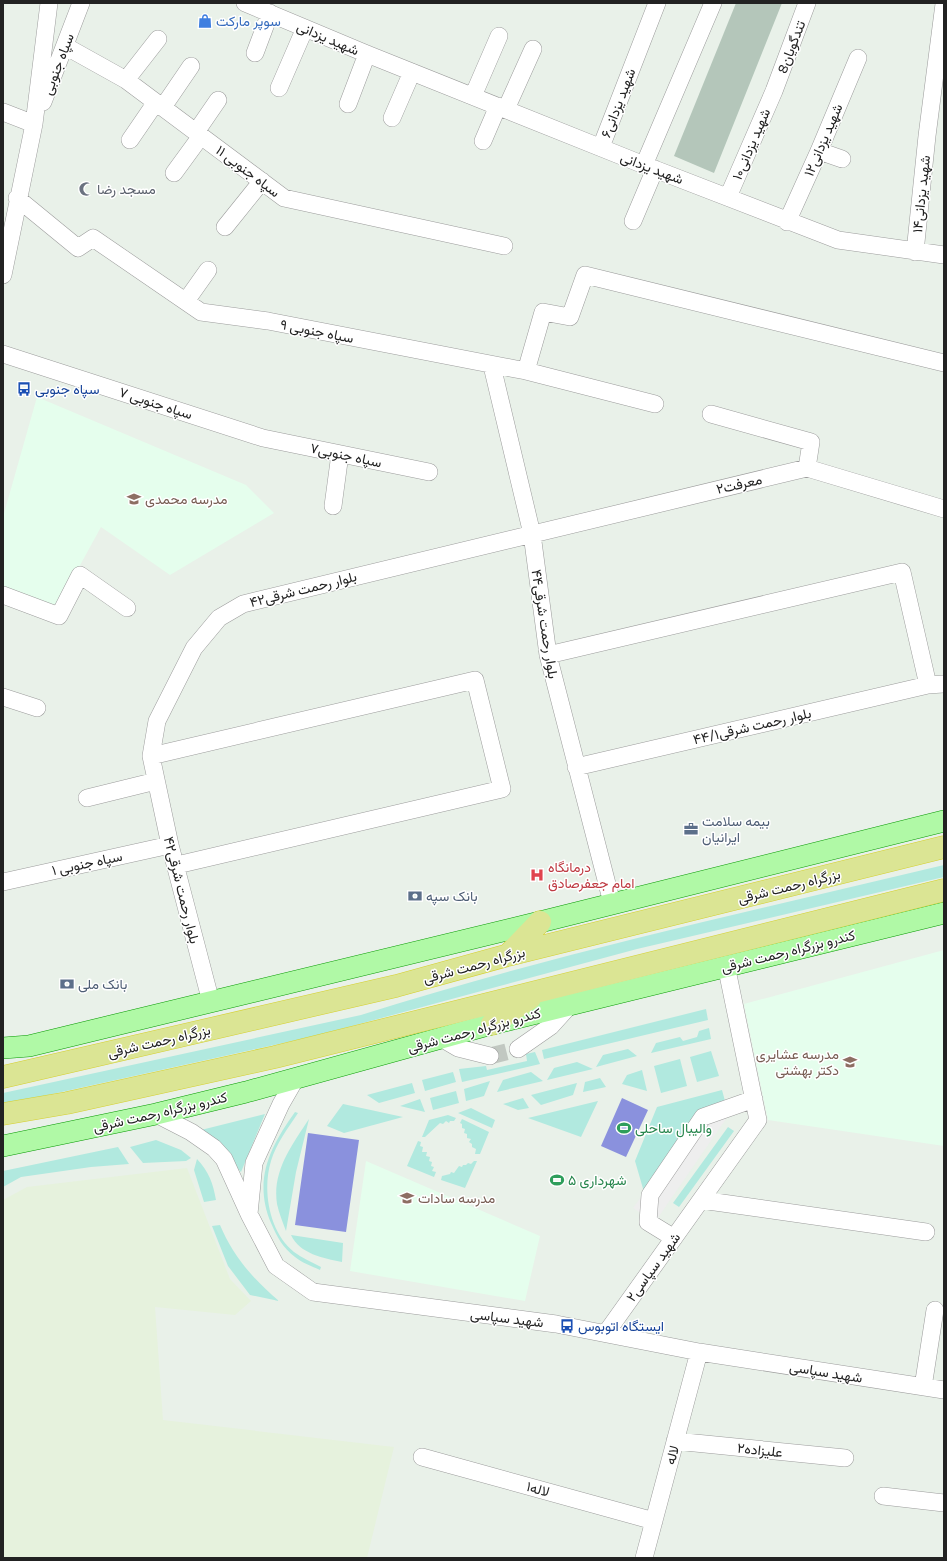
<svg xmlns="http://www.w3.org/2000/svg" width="947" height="1561" viewBox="0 0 947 1561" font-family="Karla,Vazirmatn,sans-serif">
	<rect width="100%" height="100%" fill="#e9f1e9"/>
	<path fill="#e5feed" d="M37,397L246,485L274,513L170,575L101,527L61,600L56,604L48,606L3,589V517Z
		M944,950V1146L768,1120L744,1004Z
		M366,1161L540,1236L525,1301L350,1271Z"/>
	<path fill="#e6f2dd" d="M187,1168L230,1279L251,1301L235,1315L155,1307L163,1420L394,1447L367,1558H3V1200L27,1187Z"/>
	<path fill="#b4c6ba" d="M736,3H782L714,173L674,156Z"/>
	<path fill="#b1e9df" d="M944,865V877L637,949L315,1036L3,1105V1093L361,1015C552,954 749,912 944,865Z
		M706,1009L708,1020L544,1059L542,1050Z
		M709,1028L711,1039L651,1053L656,1043L680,1037L683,1041L697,1037L699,1031Z
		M628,1049L637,1056L596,1067L603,1055Z
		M711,1051L719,1076L697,1082L690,1057Z
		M535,1052L540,1064L462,1082L459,1069L486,1066L487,1070L527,1061L526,1054Z
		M680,1059L687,1086L661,1093L654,1066Z
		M577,1062L593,1069L547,1080L554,1068Z
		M642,1070L647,1091L622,1084L627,1075Z
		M453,1072L456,1082L425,1091L422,1080Z
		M531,1072L543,1081L497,1092L503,1080Z
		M600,1078L606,1087L583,1092L585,1082Z
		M490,1081L484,1096L466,1101L464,1089Z
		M412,1083L415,1093L379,1103L367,1095Z
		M577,1083L573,1095L541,1105L531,1095Z
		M722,1090L725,1101L644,1192L635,1161L657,1107Z
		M456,1091L459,1103L433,1110L430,1098Z
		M523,1098L529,1108L518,1110L503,1104Z
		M420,1099L425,1112L400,1106Z
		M598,1101L581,1137L528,1118Z
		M343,1104L403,1117L344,1133L327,1126Z
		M471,1108L495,1120L492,1128L458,1113Z
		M295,1112L298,1113C288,1128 276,1144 271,1161C262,1190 269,1232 294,1252C302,1258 312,1262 321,1267L320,1270C312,1266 302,1263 295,1257C283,1248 277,1237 271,1223C253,1180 270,1147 295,1112Z
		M265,1114L241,1172L201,1130Z
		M448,1115L456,1118L454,1121H450L449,1123L446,1121L443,1124L440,1123L425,1137H422L429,1120Z
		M309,1119L296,1172L286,1231C283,1223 279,1213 277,1204C272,1171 292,1145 309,1119Z
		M462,1119L489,1132L480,1154H475L476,1149L472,1147V1144L469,1142L471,1139L467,1138V1134L464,1133L465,1129L462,1128V1124L460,1123Z
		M728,1127L734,1131L679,1207L673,1203Z
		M156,1140L181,1150L191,1158L186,1161L143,1163L130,1147Z
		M418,1141L421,1142L420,1146L423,1147L422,1152H427L426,1156L430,1157L429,1161L432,1162L431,1166L434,1167L432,1171L436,1172L434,1177L407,1166Z
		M118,1147L129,1164L91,1167L21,1177L3,1187V1171Z
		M197,1159C209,1172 213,1183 216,1200L204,1202L194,1170Z
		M474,1161H477L465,1188L441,1180L442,1176L450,1174L451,1172L454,1173L459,1166L462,1167L463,1165H466L468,1163L471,1164Z
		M220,1225C233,1256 253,1279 279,1301L250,1295L228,1266L212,1226Z
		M291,1235L343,1243L342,1262C323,1258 300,1254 291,1235Z"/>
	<path fill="#8a91dd" d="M622,1098L648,1110L626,1157L601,1146Z
		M308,1133L359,1140L346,1232L295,1225Z"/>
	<path fill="#eee" d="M704,1110L728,1116L655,1222L633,1208Z"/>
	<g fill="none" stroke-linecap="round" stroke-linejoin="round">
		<path stroke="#c1c8c1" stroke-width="17" stroke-dasharray="17 8" stroke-linecap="butt" d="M490,1056L518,1049"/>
		<defs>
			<path id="minor" d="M245,3L367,54L644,165L838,240L944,255
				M65,46L126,80L284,198L504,246
				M255,53L270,13
				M126,80L158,39
				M279,88L305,28
				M473,96L499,36
				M43,102L81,3
				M348,104L367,54
				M163,107L191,66
				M506,109L533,49
				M3,112L34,124
				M392,118L412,72
				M196,132L218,100
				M130,140L156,102
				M483,141L498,106
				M601,147L657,3
				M819,151L842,159
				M644,165L713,3
				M174,173L201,136
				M728,197L774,91L807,3
				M17,198L78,248L93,238L201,312L268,321L526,371L655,404
				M633,221L655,169
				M787,222L819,151L858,58
				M225,227L262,181
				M915,252L927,136L944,4
				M3,275L34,124L49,3
				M186,301L208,270
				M3,354L263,438L429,472
				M492,366L532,534L548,655L612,903
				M526,371L543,312L570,317L585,275L944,363
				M711,414L811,442L807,468
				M333,506L340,454
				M3,595L59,616L80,575L127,608
				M548,655L902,572L928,685
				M3,697L37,708
				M151,756L475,680L502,789L177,865
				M576,767L928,685L943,684
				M87,798L156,781
				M3,882L170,845
				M211,1002L170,845L151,756L157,721L194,648L219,618L243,604L807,468L944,509
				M441,1038L458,1048L490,1056
				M518,1049L551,1026L570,1005
				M156,1114L191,1132L214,1148L224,1159L249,1214L276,1266L313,1292L556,1324L699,1352L944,1390
				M701,1200L926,1232
				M249,1214L254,1163L281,1104L296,1078
				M674,1238L648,1222L650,1195L703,1117L754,1099
				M606,1333L758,1120L726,965
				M923,1387L935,1310
				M675,1441L845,1458
				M422,1457L654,1521
				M883,1496L944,1503
				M644,1558L699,1352"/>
			<path id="major" d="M3,1048L29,1046L107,1027L540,922L944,821
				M3,1146L156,1114L246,1092L492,1024L944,913"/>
			<path id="highway" d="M508,955L540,922
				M492,1024L530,998
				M3,1077L396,986L508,955L944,847
				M3,1114L67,1103L275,1057L944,890"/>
		</defs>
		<use href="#minor" stroke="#9c9c9c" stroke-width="18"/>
		<use href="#major" stroke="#099a05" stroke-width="22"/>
		<use href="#highway" stroke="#d6d02f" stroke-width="23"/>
		<use href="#minor" stroke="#fff" stroke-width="17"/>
		<use href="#major" stroke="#b0f9a6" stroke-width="21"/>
		<use href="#highway" stroke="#dbe594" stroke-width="22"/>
	</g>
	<defs>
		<symbol id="shop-bare" viewBox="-9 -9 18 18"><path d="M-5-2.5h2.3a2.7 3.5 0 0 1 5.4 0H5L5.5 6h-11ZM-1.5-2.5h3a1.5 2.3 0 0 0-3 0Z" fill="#3f7fe0" stroke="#fff" stroke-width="2.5" paint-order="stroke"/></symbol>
		<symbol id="mosque-bare" viewBox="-9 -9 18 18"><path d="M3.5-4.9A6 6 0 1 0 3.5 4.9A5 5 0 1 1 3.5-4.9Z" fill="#6b7280" stroke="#fff" stroke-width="2.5" paint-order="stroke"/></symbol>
		<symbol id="bus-bare" viewBox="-9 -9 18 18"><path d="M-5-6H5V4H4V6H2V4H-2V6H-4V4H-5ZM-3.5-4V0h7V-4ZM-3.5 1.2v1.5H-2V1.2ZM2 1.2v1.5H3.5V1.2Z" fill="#1a4fb4" stroke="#fff" stroke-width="2.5" paint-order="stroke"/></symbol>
		<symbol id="school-bare" viewBox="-9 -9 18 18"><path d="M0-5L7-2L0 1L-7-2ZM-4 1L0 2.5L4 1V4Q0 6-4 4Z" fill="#8d6e63" stroke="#fff" stroke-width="2.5" paint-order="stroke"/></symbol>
		<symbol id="office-bare" viewBox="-9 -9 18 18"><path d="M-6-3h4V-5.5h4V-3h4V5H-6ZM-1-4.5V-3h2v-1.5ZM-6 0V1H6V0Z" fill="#5c6f8a" stroke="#fff" stroke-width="2.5" paint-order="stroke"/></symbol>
		<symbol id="hospital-bare" viewBox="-9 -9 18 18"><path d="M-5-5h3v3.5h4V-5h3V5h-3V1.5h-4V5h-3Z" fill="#e0444e" stroke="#fff" stroke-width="2.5" paint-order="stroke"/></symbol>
		<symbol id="bank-bare" viewBox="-9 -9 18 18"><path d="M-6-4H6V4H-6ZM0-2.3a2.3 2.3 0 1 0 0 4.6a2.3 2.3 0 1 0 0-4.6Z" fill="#5c6f8a" stroke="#fff" stroke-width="2.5" paint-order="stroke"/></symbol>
		<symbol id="stadium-bare" viewBox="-9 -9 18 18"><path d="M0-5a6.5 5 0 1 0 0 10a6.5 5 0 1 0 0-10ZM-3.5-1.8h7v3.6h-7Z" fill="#2e9e5b" stroke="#fff" stroke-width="2.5" paint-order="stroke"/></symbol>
	</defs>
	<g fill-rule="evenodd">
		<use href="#shop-bare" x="195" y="11" width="20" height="20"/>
		<use href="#mosque-bare" x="76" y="179" width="20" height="20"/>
		<use href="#bus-bare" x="14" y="379" width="20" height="20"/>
		<use href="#school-bare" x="124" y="489" width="20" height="20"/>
		<use href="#office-bare" x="681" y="819" width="20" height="20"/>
		<use href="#hospital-bare" x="527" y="865" width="20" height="20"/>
		<use href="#bank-bare" x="405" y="886" width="20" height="20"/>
		<use href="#bank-bare" x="57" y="974" width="20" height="20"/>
		<use href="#school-bare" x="840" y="1052" width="20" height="20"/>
		<use href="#stadium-bare" x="614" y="1118" width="20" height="20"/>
		<use href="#stadium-bare" x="547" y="1170" width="20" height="20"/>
		<use href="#school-bare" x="397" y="1188" width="20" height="20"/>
		<use href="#bus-bare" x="557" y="1316" width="20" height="20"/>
	</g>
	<g text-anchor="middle" stroke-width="3" stroke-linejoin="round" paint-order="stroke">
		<g font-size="14" fill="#366cbe" stroke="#fff" text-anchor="start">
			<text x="216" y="26">سوپر مارکت</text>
		</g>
		<g font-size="14" fill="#222" stroke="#fff">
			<text transform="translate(328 38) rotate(23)" y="5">شهید یزدانی</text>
			<text transform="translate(791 47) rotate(-69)" y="5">8تندگویان</text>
			<text transform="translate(58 64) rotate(-69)" y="5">سپاه جنوبی</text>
			<text transform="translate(618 103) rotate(-69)" y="5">شهید یزدانی۶</text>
			<text transform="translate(823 140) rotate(-67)" y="5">شهید یزدانی۱۲</text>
			<text transform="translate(751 144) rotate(-67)" y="5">شهید یزدانی۱۰</text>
			<text transform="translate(652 168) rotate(21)" y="5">شهید یزدانی</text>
			<text transform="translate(248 171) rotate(37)" y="5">۱۱ سپاه جنوبی</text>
			<text transform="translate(921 194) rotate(-84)" y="5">شهید یزدانی۱۴</text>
			<text transform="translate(317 331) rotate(11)" y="5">۹ سپاه جنوبی</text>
			<text transform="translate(156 403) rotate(18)" y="5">۷ سپاه جنوبی</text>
			<text transform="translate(346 455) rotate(12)" y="5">سپاه جنوبی۷</text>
			<text transform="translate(739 484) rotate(-13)" y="5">معرفت۲</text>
			<text transform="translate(303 589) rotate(-14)" y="5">بلوار رحمت شرقی۴۲</text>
			<text transform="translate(545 624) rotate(81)" y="5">۴۴بلوار رحمت شرقی</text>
			<text transform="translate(752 726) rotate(-13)" y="5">بلوار رحمت شرقی۴۴/۱</text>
			<text transform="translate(87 863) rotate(-12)" y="5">۱ سپاه جنوبی</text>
			<text transform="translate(789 886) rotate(-14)" y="5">بزرگراه رحمت شرقی</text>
			<text transform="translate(182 890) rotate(76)" y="5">بلوار رحمت شرقی۴۲</text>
			<text transform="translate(788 951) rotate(-14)" y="5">کندرو بزرگراه رحمت شرقی</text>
			<text transform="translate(474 965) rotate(-15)" y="5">بزرگراه رحمت شرقی</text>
			<text transform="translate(474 1030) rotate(-15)" y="5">کندرو بزرگراه رحمت شرقی</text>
			<text transform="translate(159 1041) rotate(-13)" y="5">بزرگراه رحمت شرقی</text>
			<text transform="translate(160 1112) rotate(-13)" y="5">کندرو بزرگراه رحمت شرقی</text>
			<text transform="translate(653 1267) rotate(-54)" y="5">شهید سپاسی۲</text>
			<text transform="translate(507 1318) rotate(7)" y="5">شهید سپاسی</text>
			<text transform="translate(826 1372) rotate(9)" y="5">شهید سپاسی</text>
			<text transform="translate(760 1450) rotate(6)" y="5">علیزاده۲</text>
			<text transform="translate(672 1455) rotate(-75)" y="5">لاله</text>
			<text transform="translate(538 1489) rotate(16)" y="5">۱لاله</text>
		</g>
		<g font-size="14" fill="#5b616d" stroke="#fff" text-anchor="start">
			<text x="97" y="194">مسجد رضا</text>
		</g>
		<g font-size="14" fill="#164399" stroke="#fff" text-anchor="start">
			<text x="35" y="394">سپاه جنوبی</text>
			<text x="578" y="1331">ایستگاه اتوبوس</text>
		</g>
		<g font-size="14" fill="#785e54" stroke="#fff" text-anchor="start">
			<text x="145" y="504">مدرسه محمدی</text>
			<text x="839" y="1059" text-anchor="end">مدرسه عشایری<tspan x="839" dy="16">دکتر بهشتی</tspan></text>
			<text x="418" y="1203">مدرسه سادات</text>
		</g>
		<g font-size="14" fill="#4e5e75" stroke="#fff" text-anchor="start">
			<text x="702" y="826">بیمه سلامت<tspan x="702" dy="16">ایرانیان</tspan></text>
			<text x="426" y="901">بانک سپه</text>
			<text x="78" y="989">بانک ملی</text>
		</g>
		<g font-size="14" fill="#be3a42" stroke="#fff" text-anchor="start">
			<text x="548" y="872">درمانگاه<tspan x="548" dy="16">امام جعفرصادق</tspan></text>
		</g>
		<g font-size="14" fill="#27864d" stroke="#fff" text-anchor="start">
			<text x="635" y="1133">والیبال ساحلی</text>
			<text x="568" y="1185">شهرداری ۵</text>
		</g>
	</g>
	<rect width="947" height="1561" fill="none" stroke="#222222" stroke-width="8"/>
</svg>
